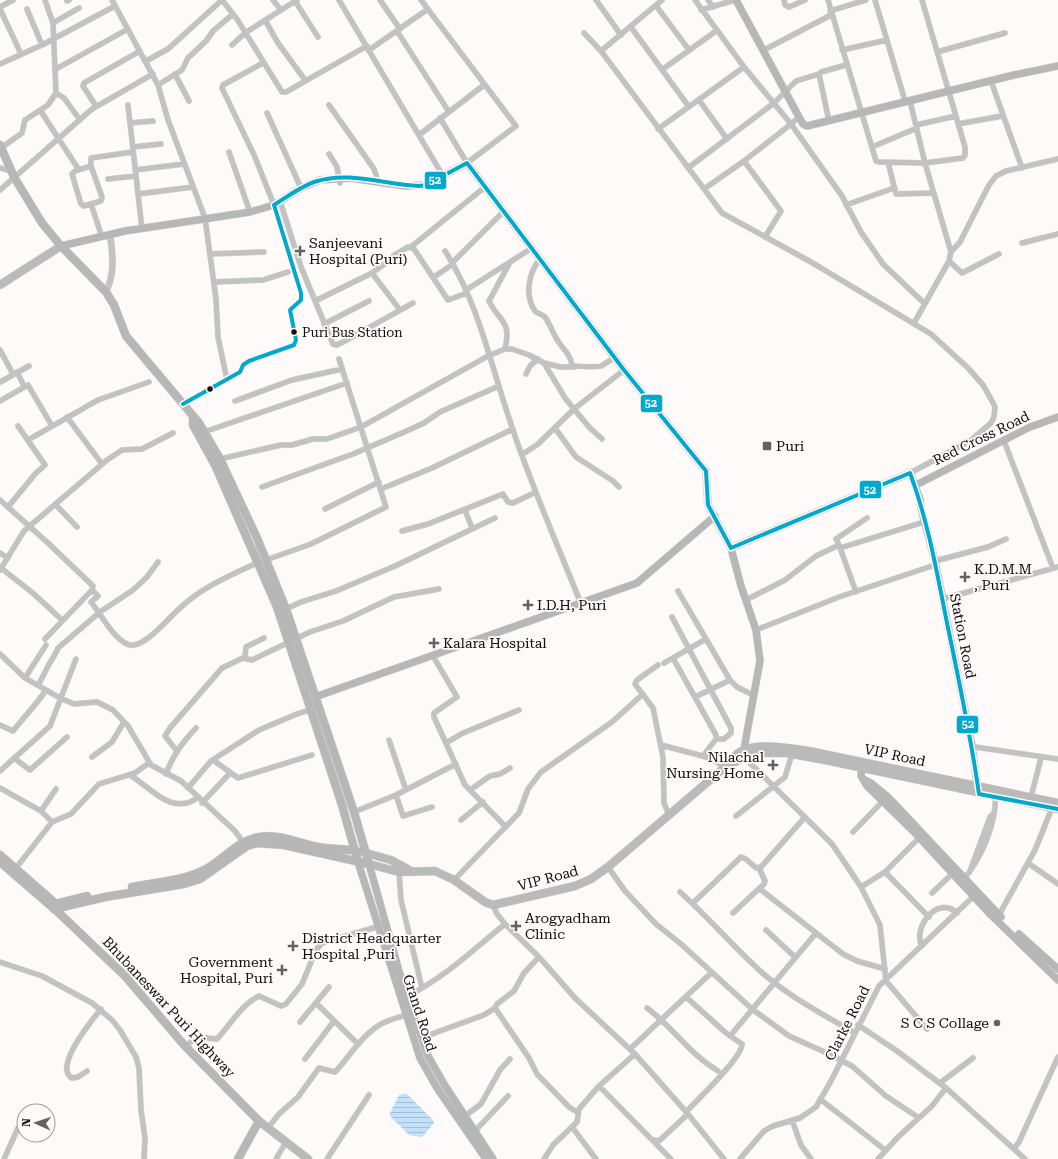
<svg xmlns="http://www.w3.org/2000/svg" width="1058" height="1159" viewBox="0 0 1058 1159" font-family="'Roboto Serif',serif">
	<defs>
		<pattern id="water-rules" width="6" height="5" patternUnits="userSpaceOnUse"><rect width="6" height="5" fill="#c2e0fa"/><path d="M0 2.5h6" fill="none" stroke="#a6bfd5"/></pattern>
	</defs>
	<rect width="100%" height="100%" fill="#fdfaf9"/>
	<path fill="url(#water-rules)" d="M406,1093L433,1120L434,1123L422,1137L409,1135L389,1115L399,1095Z"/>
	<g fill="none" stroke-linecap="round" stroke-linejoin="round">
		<defs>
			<path id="minor" d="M112,0L158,85L168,120L205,218L216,299L218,337L227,380
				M222,0L237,19L282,92H286L367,46
				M273,0L281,10
				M339,0L443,176
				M380,0L400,29
				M421,0L516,126L467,163L440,118
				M596,0L621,35
				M695,0L744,67L791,124L744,161L704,189
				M708,0L713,7
				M784,0L785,5L789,7L805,0
				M828,0L876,161L879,162L925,163L963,158L965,155V147L922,0
				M875,0L905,101
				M67,1L69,0
				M295,1L318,37
				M0,7L13,0
				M657,7L689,50
				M0,9L21,54
				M27,9L42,45
				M701,10L735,0
				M830,11L866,0
				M265,20L278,43L305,80
				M53,23L79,8
				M631,27L689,107
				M397,31L449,112
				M584,33L601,51L722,213L811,262L931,334L968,368L983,385L991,399L995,407L994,417L991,423L970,441L910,473
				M232,45L245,33L297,0
				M369,50L428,9
				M764,50L831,15
				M842,50L887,40
				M601,51L662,0
				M937,52L1005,33
				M146,61L168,49L222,0
				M263,63L223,85L222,88L255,157L274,205
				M0,64L42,45L115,6
				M56,69L128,29
				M663,69L716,31
				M175,74L189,101
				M991,81L1022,168
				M158,85L182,70L188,58L206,41L213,31L233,14
				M56,93L64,98L80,120
				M699,100L727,139
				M910,101L925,163L951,252L949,261L914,323
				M128,105L142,229
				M329,105L374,169L378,181
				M96,106L83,86L84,83L140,51
				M40,110L79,170
				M267,113L301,188
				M799,117L791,124L842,196L861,232L883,264L924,303
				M829,121L819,74L821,72L846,65
				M130,123L153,121
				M958,124L1002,116
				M916,125L956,116
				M658,129L744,67
				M419,135L484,85
				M133,147L161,144
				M872,147L917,128
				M1,148L22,133L25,120L48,105L56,93L53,23L45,0
				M229,152L250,212
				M329,154L337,167L340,183
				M744,161L781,211L765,237
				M888,162L896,194L934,193
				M91,166L75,171L72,174L81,204L84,206L101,201L102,197L91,166V158L133,152
				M0,168L11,171
				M688,168L774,103L796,81L819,74
				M135,170L184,164
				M108,179L136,176
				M0,190L92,109L153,74
				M138,194L193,187
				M280,201L301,267L333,344L337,345L345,341L413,303
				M91,204L102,237
				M846,205L894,188
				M1022,243L1058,234
				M445,251C478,302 490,362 509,418C529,481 557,543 581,604
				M951,252L960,242L989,185L996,176L1006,171L1058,159
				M210,254L264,252
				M393,256L408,247L412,248
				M540,259C529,272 524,295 535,311C538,314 542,314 545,317C551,326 554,336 560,344C566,352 570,355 572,365C574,367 598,367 601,366C605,364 610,360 615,357
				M949,261L962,273L999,254
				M452,263L504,211
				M372,273L394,257
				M434,277L453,264
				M214,282L263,280L288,272
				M466,290L532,248
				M467,293L448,300L412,246L485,187
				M315,301L372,273L400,310
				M324,324L369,301
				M505,349C512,320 499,322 489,301L509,264
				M0,350L13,374
				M544,363L561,367H574
				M17,372L24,386
				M526,374L530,366L538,359
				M0,382L29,366
				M0,401L28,385L52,426
				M235,401L292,380L342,369
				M67,417L102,464
				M555,428L576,457L613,481L619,487
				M204,432L347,383
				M28,440L98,400L149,382
				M1004,441L1053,568
				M523,454L538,444L574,409L624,370
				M220,459L281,445H292L313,439H327L361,427L488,356L505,349H512L529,355L544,363L565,398L589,427L602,439
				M262,487L353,454L402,433L424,423L440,412L499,386
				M381,489L432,468L513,429
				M0,500L48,543L93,586L92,590L45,639
				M55,504L77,527
				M8,507L36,473L45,465L18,426
				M325,509L379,482
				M465,510L472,528
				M402,531L428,524L503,494L508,502L513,503L536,492
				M839,545L836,539L867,518
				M840,548L924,522
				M0,553L8,558
				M266,560L311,544L386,507L339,359
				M935,561L988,547L1006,539
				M1,568L34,594L62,620
				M0,570L24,531L107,460L122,450L142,449L173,433
				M92,590L98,596L91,602C101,614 113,638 127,644C142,652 169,617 180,608C202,587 231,575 259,562
				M678,591L730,680L737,687L753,695
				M942,599L1058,567
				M746,600L785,580L816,556L839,545L856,592
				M286,609L301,602L336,591L395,566L495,518
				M672,617L731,728V733L724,739H716
				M756,630L839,597L935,565
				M0,654L25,678L60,698L74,704L97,702L113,710L128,726L151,765L181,781L235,831L243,842
				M433,656L457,697L434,713V717L465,785L506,827
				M243,658L252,660L310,632L343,621L394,597L439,589
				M673,658L716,735V739L703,756
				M664,663L706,639
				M658,665L637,680L635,684L653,708L663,757L664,803L669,815
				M25,678L46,645
				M38,685C42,679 44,674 47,668C51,660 55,656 58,648L100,612L133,590L147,577L158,562
				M695,697L730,680
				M0,725L13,731C24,717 36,705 46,690
				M389,740L406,790
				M446,743L463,733L519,710
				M661,745L710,758L725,767
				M975,747L1058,759
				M176,750L165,736L170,728L222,668L245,657L246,647L264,638
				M746,756L750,763L832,844L845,863L861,887L880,925L886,981L927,1029
				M92,757L112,742L124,722
				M14,758L30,770L67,737
				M213,760L238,778L312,755
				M0,771L50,726L76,659
				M166,774C173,755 182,743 196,728
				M130,775C151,788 172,816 197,798
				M0,788L41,811L52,822
				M188,788L211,761L259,730L297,714L313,709
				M470,790L490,776L500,774L510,768
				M396,795L403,816L432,807
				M1031,797L1041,758
				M202,803L230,773
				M41,811L56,789
				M354,812L396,795L456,764
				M736,816L785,777L792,754
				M461,820L483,802
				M853,832L883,801
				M921,836L885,872L929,917
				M1028,863L1058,884
				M608,867L625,891L656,924L681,944L752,1009L789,1036L829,1054L852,1066L886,1096L919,1118
				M16,868L52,822L71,814L99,784L135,773L149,763
				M970,871L990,817L993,814
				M399,872L401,900L422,988
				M454,880L519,813L528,789L541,772L612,722L643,694
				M963,880C977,864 988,841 993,819C995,812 995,803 996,795
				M861,887L885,872
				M760,889L843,954L857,961L885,969
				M680,892C707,916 731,944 758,969C786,995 822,1014 855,1033
				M932,893L953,873
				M693,903L741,857L746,859L756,868L761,867L805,817
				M493,905L497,914L505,924L539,957L575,998L635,1054L688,1114L724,1159
				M733,913L764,884L765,881L759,868
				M999,915L1035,850L1052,808
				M766,930L795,957
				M922,946C912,929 937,894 957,913
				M539,957L524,973L514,991L497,1004L495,1008L529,1058L537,1074L569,1107L577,1112
				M0,962L42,976L92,1003L112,1020L120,1030L136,1057L139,1068L141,1110L145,1138L144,1159
				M407,996C443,979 474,949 505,924
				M686,997L726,1033L742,1044C743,1057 696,1101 686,1112
				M316,1003L358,1044
				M647,1008C674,1028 688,1053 718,1071
				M300,1022L329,987
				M858,1025L897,1051L946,1088L1025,1159
				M730,1036L816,933
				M421,1038L484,1015L495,1008
				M185,1046L198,1037L217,1039C230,1025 242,1004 259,996L281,1006L286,1004L302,984L316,950L322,943L387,924
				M630,1049L711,973
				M305,1059L334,1021
				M87,1071L78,1077L72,1078C53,1067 92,1020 101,1009
				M940,1083L973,1058
				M599,1086L671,1159
				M820,1099L885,1150
				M465,1116L481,1104L500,1070L510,1059
				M792,1120L801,1145L811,1159
				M572,1127L596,1159
				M268,1128L279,1114L298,1097L319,1068L335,1072C351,1055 362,1034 383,1023C391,1019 401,1017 409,1014
				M475,1131L508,1096
				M654,1140L659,1141L688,1114
				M1014,1149L1019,1142L1058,1057
				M4,1159L18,1128
				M276,1159L286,1142
				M327,1159L369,1095
				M544,1159L553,1145L577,1122L579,1109L599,1086L635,1054
				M740,1159L764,1131L773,1126L800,1118L816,1107L831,1081L879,986L976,894
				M878,1159L898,1137L932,1106L946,1088"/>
			<path id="tertiary" d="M106,292C115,273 113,256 110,235"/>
			<path id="secondary" d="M736,0L799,117L803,124L807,126L1014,75L1058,66
				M61,246L125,231L250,212L274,205L301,188L320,180L350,178L406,186L426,185L467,163L624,370L706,471L708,505L731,548L741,586L756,630L760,661L744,749
				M916,485L1030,427L1058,417
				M731,548L910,473L920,499L921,508L935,561L972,746L978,791
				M315,697L637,583L715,516
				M862,762L861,776L867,786L916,834L991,915L1058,980
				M865,780L871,783L888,797L1001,917
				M358,862L420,1058L437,1088L486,1159
				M369,864L399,971L427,1054L444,1084L493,1159
				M1019,934L1058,969"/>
			<path id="primary" d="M0,285L61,246
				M731,762H735L746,756L760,753H787L830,761L1058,809
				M366,853L391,860L411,871
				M369,864L399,872L435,871L454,880L485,902L493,905L575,886L591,879L608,867L731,762C741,738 789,748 809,751L1058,803
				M259,1121L308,1159"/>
			<path id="trunk" d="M0,145L14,177L42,223L61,246L106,292L114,305L126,336L199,423L220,459L257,538L286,609L354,812L369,864L284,845L257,843L247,846L200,879L184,884L105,897L54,909
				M193,417V425L215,465L277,607L342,805L358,862
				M0,855L56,904L59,913L0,862
				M132,887C157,882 183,881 206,869C223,860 235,843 255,838C275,832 298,843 318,847C332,850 347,848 360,852
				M59,903L87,896
				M59,913L125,976L185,1046L259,1121L238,1159"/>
		</defs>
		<use href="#minor" stroke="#d6d4d4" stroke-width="6"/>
		<use href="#tertiary" stroke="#d6d4d4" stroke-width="7"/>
		<use href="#secondary" stroke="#d6d4d4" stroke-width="8"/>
		<use href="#primary" stroke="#d6d4d4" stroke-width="9"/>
		<use href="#trunk" stroke="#d6d4d4" stroke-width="9"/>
		<use href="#minor" stroke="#c2c2c2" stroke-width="5"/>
		<use href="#tertiary" stroke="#c2c2c2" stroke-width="6"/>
		<use href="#secondary" stroke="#b6b7b7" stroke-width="7"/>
		<use href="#primary" stroke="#bababa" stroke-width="8"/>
		<use href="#trunk" stroke="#b7b7b7" stroke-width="8"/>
		<defs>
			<path id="bus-1" d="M274,205C287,197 300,187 314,182C348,170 385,185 419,186L426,185L467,163L624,370L706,471L708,505L731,548
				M183,404L240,372L243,365L249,361L294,345L296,340L290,310L301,300V293L274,205
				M731,548L910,473C928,521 937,573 947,623C959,680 971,737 979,794L1058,809"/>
		</defs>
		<use href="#bus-1" stroke="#fff9f7" stroke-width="7"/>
		<use href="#bus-1" stroke="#00a9ce" stroke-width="4"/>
	</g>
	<g fill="#646161" stroke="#fff9f7" stroke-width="1.5">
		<path d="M298 245h4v4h4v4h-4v4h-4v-4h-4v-4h4z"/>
		<rect x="762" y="441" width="10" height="10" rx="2"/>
		<path d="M963 571h4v4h4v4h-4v4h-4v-4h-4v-4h4z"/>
		<path d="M526 599h4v4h4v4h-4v4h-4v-4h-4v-4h4z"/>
		<path d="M432 637h4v4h4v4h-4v4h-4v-4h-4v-4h4z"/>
		<path d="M771 759h4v4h4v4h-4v4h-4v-4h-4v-4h4z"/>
		<path d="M514 920h4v4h4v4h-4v4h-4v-4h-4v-4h4z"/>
		<path d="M291 940h4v4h4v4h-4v4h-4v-4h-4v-4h4z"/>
		<path d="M280 964h4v4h4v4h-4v4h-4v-4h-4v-4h4z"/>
		<circle cx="997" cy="1023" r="4"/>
	</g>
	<g fill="#110f0f" stroke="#fff9f7" stroke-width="1.5">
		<circle cx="294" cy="332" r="3.5"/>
		<circle cx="210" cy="389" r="3.5"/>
	</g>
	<g text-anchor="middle" stroke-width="3.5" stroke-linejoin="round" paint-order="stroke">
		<g font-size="13" fill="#110f0f" stroke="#fff9f7" text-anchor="start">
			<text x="302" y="337">Puri Bus Station</text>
		</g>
		<g font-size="14" fill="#110f0f" stroke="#fff9f7" text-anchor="start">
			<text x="309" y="248">Sanjeevani<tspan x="309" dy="16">Hospital (Puri)</tspan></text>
			<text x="776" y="451">Puri</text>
			<text x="974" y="574">K.D.M.M<tspan x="974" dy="16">, Puri</tspan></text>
			<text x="537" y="610">I.D.H, Puri</text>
			<text x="443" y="648">Kalara Hospital</text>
			<text x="764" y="762" text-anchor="end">Nilachal<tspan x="764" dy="16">Nursing Home</tspan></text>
			<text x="525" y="923">Arogyadham<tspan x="525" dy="16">Clinic</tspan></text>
			<text x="302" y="943">District Headquarter<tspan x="302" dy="16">Hospital ,Puri</tspan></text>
			<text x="273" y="967" text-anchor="end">Government<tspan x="273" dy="16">Hospital, Puri</tspan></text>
			<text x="989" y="1028" text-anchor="end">S C S Collage</text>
		</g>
		<g font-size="14" fill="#110f0f" stroke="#fff9f7">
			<text transform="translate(981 438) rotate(-26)" y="5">Red Cross Road</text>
			<text transform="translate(963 636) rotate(79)" y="5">Station Road</text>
			<text transform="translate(895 755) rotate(12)" y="5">VIP Road</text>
			<text transform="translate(548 878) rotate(-15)" y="5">VIP Road</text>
			<text transform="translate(169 1007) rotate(47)" y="5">Bhubaneswar Puri Highway</text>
			<text transform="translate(420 1013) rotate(72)" y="5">Grand Road</text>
			<text transform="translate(847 1023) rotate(-63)" y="5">Clarke Road</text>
		</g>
	</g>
	<g stroke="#fff9f7" stroke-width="1.5">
		<rect x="424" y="171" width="23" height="19" rx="4" fill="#00a9ce"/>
		<rect x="640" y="394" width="23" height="19" rx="4" fill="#00a9ce"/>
		<rect x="859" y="480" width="23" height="19" rx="4" fill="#00a9ce"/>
		<rect x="956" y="715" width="23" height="19" rx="4" fill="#00a9ce"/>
	</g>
	<g font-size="11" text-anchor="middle" font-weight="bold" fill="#fff">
		<text x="435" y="184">52</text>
		<text x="651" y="407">52</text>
		<text x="870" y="494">52</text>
		<text x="968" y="728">52</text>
	</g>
	<g transform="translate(36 1123) rotate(273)"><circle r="19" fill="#fff9f7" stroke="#a09b9a"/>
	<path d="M0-3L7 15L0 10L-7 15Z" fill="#646161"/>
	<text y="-6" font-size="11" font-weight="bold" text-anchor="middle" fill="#110f0f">N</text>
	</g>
</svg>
